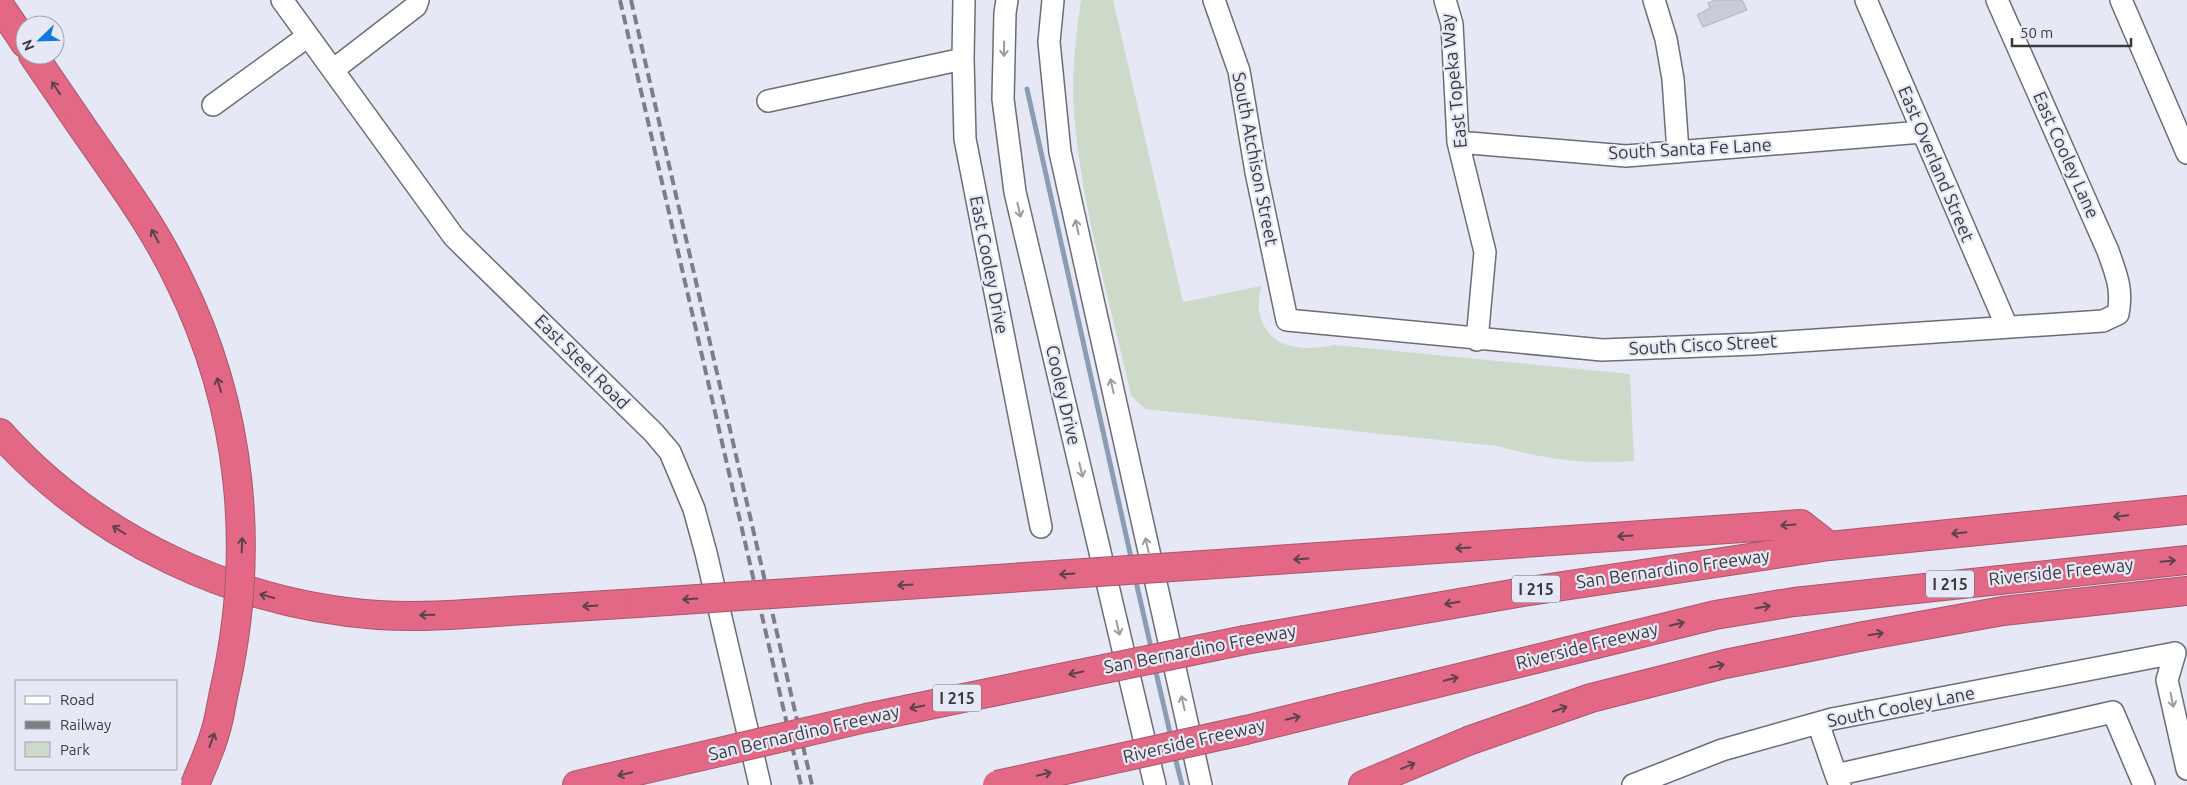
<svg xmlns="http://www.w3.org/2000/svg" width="2187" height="785" viewBox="0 0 2187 785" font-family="Ubuntu,sans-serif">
	<rect width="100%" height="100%" fill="#e6e9f5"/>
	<path fill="#cddac9" d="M1081,0H1113L1183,302L1261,286C1260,293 1258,302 1259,310C1265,349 1303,352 1334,345L1630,374L1634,461C1585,465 1545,459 1497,446L1145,409L1131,395C1110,302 1082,209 1074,114C1071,76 1076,37 1081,0Z"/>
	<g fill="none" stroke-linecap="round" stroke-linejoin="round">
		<path stroke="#8b9cb5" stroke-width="5" d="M1027,89L1132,562
			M1135,577L1152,652
			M1155,668L1171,737
			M1174,753L1182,785"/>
	</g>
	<path fill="#cacdd9" stroke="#afb1bd" d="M1716,0H1742L1747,10L1703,27L1697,15L1710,8L1708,3Z"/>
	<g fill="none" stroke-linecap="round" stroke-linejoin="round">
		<defs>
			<path id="minor" d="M282,0L454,237L654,433L670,452L694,509L706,553L760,785
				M964,0L963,59L965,139L1041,527
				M1007,0L1005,13L1003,99L1015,192L1155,785
				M1053,0L1049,42L1060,152L1201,785
				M1214,0L1239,71L1256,172L1287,320L1602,350L1754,344L2103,321L2118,314C2123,289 2116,274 2108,251L1997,0
				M1445,0L1452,24L1458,142L1485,252L1477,340
				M1654,0L1666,39L1673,79L1678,152
				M1866,0L2007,327
				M2121,0L2187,153
				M333,70L416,6L418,0
				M768,101L963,59
				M213,105L308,36
				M1458,142L1626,156L1922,132
				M2175,653L2167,680L2187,769
				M1818,723L1836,775
				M1633,785L1722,750L1832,719L2175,653
				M1840,785L1836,775L2113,712L2144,785"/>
			<path id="highway" d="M0,6L25,43
				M33,55L78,121
				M0,433C95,539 236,605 378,615C422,618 467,614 510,611C553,608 596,606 638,603
				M1203,565L1801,524L1829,546
				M1245,640L1523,592L1829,546L2187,510
				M1246,730L1715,615L1794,602L2187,560
				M577,785L672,763
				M1363,785L1468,741L1591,698L1725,664L1864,636L2003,611L2187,591"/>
		</defs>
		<use href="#minor" stroke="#6b6d77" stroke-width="24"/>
		<use href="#highway" stroke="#a7586c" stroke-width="30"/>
		<use href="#minor" stroke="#fff" stroke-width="21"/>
		<use href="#highway" stroke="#e26885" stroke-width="28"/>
		<path stroke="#7d7f86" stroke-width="4" stroke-dasharray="10 5" stroke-linecap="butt" d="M620,0L801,785
			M631,0L812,785"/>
		<defs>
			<path id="highway-bridge" d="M78,121C113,172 152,223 179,280C243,409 256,552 224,692C221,706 219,722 214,736C209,753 201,769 195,785
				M638,603L1203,565
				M672,763L866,718L1245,640
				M997,785L1246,730"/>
		</defs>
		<use href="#highway-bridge" stroke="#a7586c" stroke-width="30" stroke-linecap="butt"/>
		<use href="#highway-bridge" stroke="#e26885" stroke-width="28"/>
	</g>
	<defs><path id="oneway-shaft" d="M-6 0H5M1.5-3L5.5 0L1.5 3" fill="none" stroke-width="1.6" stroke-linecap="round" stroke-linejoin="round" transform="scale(1.25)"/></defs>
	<g stroke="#9c9c9e">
		<use href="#oneway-shaft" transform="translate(1004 49) rotate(91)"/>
		<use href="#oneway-shaft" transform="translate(1019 210) rotate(77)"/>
		<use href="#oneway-shaft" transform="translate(1077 227) rotate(-103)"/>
		<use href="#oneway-shaft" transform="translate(1112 386) rotate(-103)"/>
		<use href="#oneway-shaft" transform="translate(1081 470) rotate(77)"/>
		<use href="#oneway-shaft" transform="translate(1147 545) rotate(-103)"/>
		<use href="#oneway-shaft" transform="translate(1118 628) rotate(77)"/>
		<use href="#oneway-shaft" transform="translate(2172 700) rotate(78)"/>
		<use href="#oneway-shaft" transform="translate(1183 703) rotate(-103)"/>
	</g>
	<g stroke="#5b434c">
		<use href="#oneway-shaft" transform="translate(56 88) rotate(-124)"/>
		<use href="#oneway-shaft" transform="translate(155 236) rotate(-119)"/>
		<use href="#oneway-shaft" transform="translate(219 385) rotate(-106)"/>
		<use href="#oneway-shaft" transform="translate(2121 516) rotate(174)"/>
		<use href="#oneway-shaft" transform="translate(1788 525) rotate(176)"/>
		<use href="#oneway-shaft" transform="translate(119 530) rotate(-148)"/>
		<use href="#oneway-shaft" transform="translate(1959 533) rotate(174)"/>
		<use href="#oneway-shaft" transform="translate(1625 536) rotate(176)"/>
		<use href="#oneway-shaft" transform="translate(242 545) rotate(-88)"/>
		<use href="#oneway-shaft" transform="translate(1463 548) rotate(176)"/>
		<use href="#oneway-shaft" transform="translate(1301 559) rotate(176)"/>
		<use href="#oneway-shaft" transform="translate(2168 561) rotate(-5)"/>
		<use href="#oneway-shaft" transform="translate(1067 574) rotate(176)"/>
		<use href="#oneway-shaft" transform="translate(905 585) rotate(176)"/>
		<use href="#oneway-shaft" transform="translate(267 596) rotate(-165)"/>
		<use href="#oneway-shaft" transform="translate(690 599) rotate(176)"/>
		<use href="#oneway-shaft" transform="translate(1452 603) rotate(171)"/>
		<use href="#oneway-shaft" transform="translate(590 606) rotate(176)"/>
		<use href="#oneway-shaft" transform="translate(1763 607) rotate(-9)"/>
		<use href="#oneway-shaft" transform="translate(427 615) rotate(179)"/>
		<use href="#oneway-shaft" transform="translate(1677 624) rotate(-13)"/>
		<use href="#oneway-shaft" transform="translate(1876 634) rotate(-10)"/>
		<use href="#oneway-shaft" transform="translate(1717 666) rotate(-14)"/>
		<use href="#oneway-shaft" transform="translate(1076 673) rotate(168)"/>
		<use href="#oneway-shaft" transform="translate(1451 679) rotate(-14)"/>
		<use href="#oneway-shaft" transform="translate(917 707) rotate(168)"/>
		<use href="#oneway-shaft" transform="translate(1560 709) rotate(-19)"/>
		<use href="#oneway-shaft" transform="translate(1293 718) rotate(-14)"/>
		<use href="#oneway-shaft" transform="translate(212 740) rotate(-70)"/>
		<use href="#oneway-shaft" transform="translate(1408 766) rotate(-23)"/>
		<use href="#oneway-shaft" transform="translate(625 774) rotate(167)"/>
		<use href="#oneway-shaft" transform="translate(1044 774) rotate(-13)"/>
	</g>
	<g text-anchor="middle" stroke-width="4.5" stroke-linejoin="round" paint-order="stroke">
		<g fill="#e6e9f5" stroke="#6d6e75" stroke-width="1">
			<rect x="1926" y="570.5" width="48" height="27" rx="4"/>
			<rect x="1512" y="575.5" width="48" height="27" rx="4"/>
			<rect x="933" y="684.5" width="48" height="27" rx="4"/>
		</g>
		<g font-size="16" font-weight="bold" fill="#393a3e">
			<text x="1950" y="590">I 215</text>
			<text x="1536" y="595">I 215</text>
			<text x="957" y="704">I 215</text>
		</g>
		<g font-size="18" fill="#393a3e" stroke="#e6e9f5">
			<text transform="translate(1454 81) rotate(-96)" y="6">East Topeka Way</text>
			<text transform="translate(1690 149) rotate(-3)" y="6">South Santa Fe Lane</text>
			<text transform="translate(2066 155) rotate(66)" y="6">East Cooley Lane</text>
			<text transform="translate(1255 159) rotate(79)" y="6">South Atchison Street</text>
			<text transform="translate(1936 164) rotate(67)" y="6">East Overland Street</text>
			<text transform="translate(989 265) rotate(79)" y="6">East Cooley Drive</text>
			<text transform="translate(1703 345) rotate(-3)" y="6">South Cisco Street</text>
			<text transform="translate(582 362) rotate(45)" y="6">East Steel Road</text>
			<text transform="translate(1063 395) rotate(77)" y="6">Cooley Drive</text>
			<text transform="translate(1673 569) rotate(-8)" y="6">San Bernardino Freeway</text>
			<text transform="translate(2061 572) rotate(-6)" y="6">Riverside Freeway</text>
			<text transform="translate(1587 646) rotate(-14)" y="6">Riverside Freeway</text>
			<text transform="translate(1200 649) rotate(-11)" y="6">San Bernardino Freeway</text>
			<text transform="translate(1901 707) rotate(-11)" y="6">South Cooley Lane</text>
			<text transform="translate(804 733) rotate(-13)" y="6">San Bernardino Freeway</text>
			<text transform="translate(1194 741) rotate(-13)" y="6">Riverside Freeway</text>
		</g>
	</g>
	<rect x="15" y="680" width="162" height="90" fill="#e6e9f5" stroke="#a1a3ac"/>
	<rect x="25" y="696" width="25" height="8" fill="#ffffff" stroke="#a1a3ac"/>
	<text x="60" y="705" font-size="15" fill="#393a3e">Road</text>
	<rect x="25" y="721" width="25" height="8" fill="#7d7f86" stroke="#a1a3ac"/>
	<text x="60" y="730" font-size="15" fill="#393a3e">Railway</text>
	<rect x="25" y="742" width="25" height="15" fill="#cddac9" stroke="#a1a3ac"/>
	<text x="60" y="755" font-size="15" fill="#393a3e">Park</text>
	<g transform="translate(40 40) rotate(247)"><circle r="24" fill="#e6e9f5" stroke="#a1a3ac"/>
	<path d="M0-4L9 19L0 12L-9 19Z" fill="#1377df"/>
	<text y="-8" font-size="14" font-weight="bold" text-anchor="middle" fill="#393a3e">N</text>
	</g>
	<path d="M2012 38v8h119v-8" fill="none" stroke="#393a3e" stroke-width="2.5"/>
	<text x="2020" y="38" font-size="15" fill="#393a3e" stroke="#e6e9f5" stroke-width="4" paint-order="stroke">50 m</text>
</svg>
